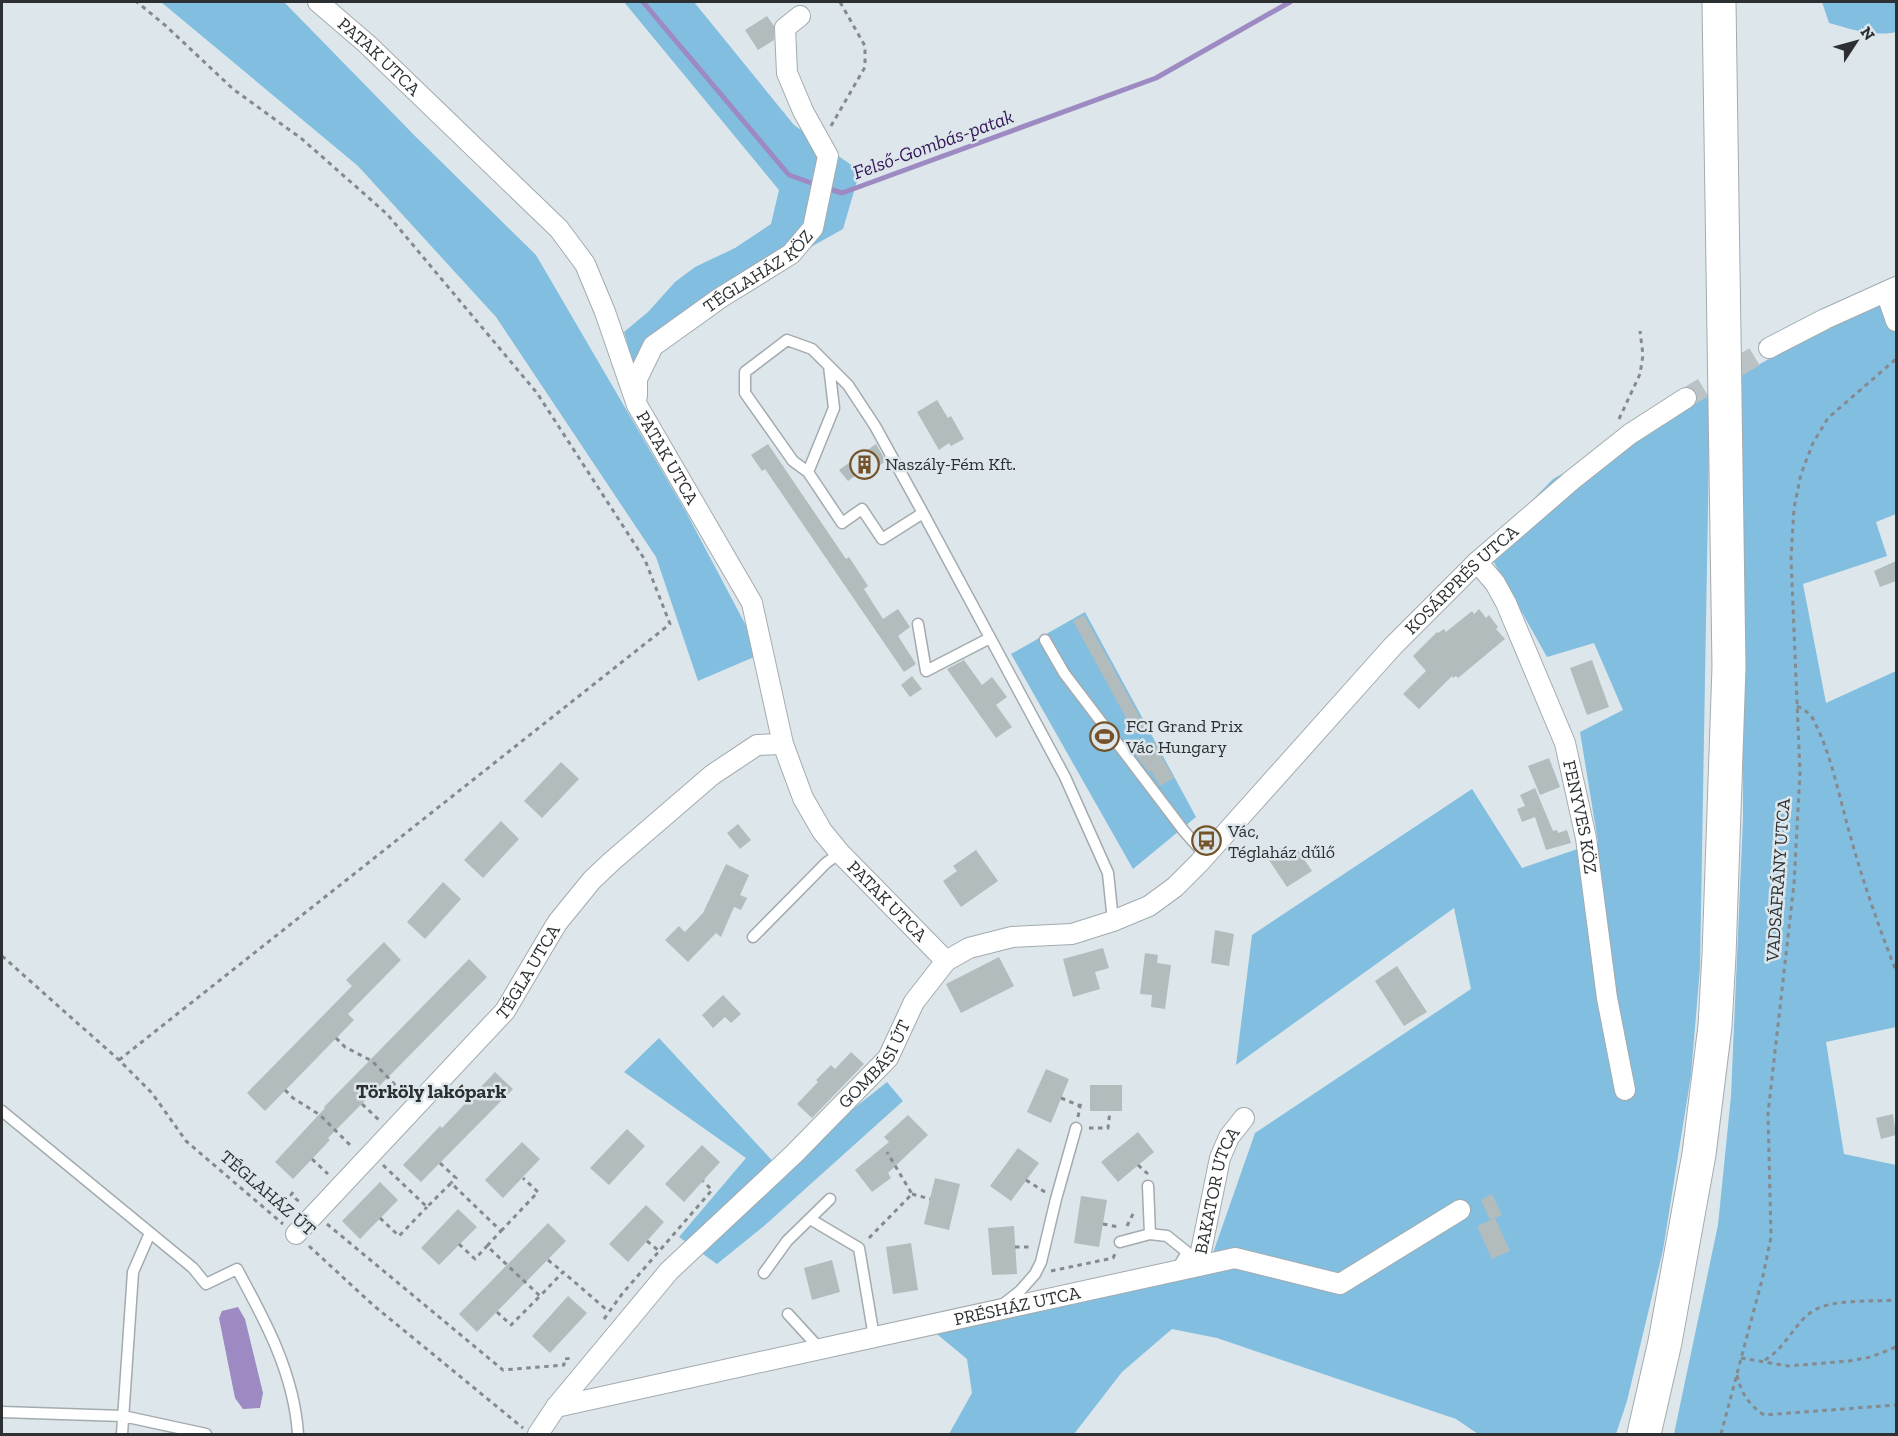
<svg xmlns="http://www.w3.org/2000/svg" width="1898" height="1436" viewBox="0 0 1898 1436" font-family="'Zilla Slab',serif">
	<rect width="100%" height="100%" fill="#dde6eb"/>
	<path fill="#82bee0" d="M161,2H284L415,136L536,255L686,512L761,654L698,681L656,557L496,317L358,166Z
		M624,2H694L794,125L860,171L843,229L800,253L660,347L641,389L624,332L648,312L675,282L695,267L735,248L771,224L779,190Z
		M1822,2H1896V32C1874,37 1850,29 1829,23Z
		M1896,288V514L1876,522L1887,556L1803,584L1826,703L1896,671V1027L1826,1042L1844,1154L1896,1165V1434H1674L1718,1225L1731,1096L1743,818L1742,374Z
		M1710,392L1700,968L1691,1075L1663,1250L1627,1401L1616,1434H1478L1456,1419L1217,1338L1172,1329L1122,1372L1074,1434H949L972,1393L967,1359L932,1330L1206,1273L1255,1133L1471,989L1454,908L1236,1065L1252,935L1472,789L1522,868L1598,842L1580,732L1623,710L1594,643L1547,657L1486,548L1553,479Z
		M1085,612L1196,817L1133,869L1011,654Z
		M659,1038L779,1168L887,1082L903,1101L764,1226L717,1264L679,1237L746,1158L624,1072Z"/>
	<path fill="#9d8ac2" d="M238,1307L245,1319L263,1393L260,1408L243,1409L235,1398L219,1318L222,1311Z"/>
	<g fill="none" stroke-linecap="round" stroke-linejoin="round">
		<path stroke="#9d8ac2" stroke-width="5" d="M643,2L789,175L817,185
			M826,188L842,193L1156,78L1290,2"/>
	</g>
	<path fill="#b2bcbd" d="M767,16L774,26V40L758,50L745,30Z
		M937,400L948,418L951,416L964,439L951,446L949,443L939,450L917,412Z
		M768,444L846,559L849,557L868,586L864,589L883,619L898,609L910,627L898,636L916,664L904,672L765,469L762,471L751,455Z
		M876,444L886,461L865,475L862,471L848,481L839,470Z
		M1896,561V581L1880,587L1874,571Z
		M1479,609L1486,618L1489,615L1498,627L1496,629L1505,639L1458,678L1456,676L1453,678L1452,676L1419,709L1403,694L1426,671L1413,656L1437,632L1438,633L1444,629L1446,632L1472,611L1474,614Z
		M1084,615L1146,728L1135,734L1073,621Z
		M964,660L982,685L992,677L1007,697L996,705L1012,727L996,738L947,669Z
		M1592,660L1609,707L1587,715L1570,668Z
		M912,676L922,689L910,697L901,685Z
		M1153,741L1174,778L1160,786L1151,771L1149,772L1134,753Z
		M1549,758L1560,787L1540,795L1528,766Z
		M561,762L579,779L542,818L524,801Z
		M1535,788L1553,831L1557,830L1558,833L1567,830L1571,843L1546,850L1535,817L1522,822L1517,809L1525,806L1520,795Z
		M501,821L519,839L483,878L464,860Z
		M738,824L751,840L740,849L727,833Z
		M1286,844L1293,854L1298,850L1312,871L1287,887L1267,857Z
		M976,850L998,881L961,907L943,881L957,871L953,866Z
		M726,864L749,875L740,895L747,898L741,910L734,907L721,937L716,933L688,962L665,940L679,926L685,932L703,913Z
		M443,882L461,899L425,939L407,922Z
		M1215,930L1234,934L1229,966L1211,963Z
		M384,942L401,960L348,1014L354,1020L265,1111L247,1093L352,986L346,980Z
		M1103,948L1109,968L1095,972L1100,989L1073,997L1063,959Z
		M1145,953L1158,955L1157,963L1171,965L1165,1009L1151,1007L1152,995L1140,994Z
		M999,957L1014,986L961,1013L946,984Z
		M469,959L487,977L328,1138L330,1140L293,1179L275,1162L325,1108L324,1107Z
		M1397,966L1427,1012L1404,1026L1375,981Z
		M723,995L741,1014L731,1023L725,1017L713,1028L702,1015Z
		M851,1052L864,1064L812,1118L797,1104L818,1082L816,1080L831,1065L835,1069Z
		M1046,1069L1069,1079L1051,1123L1027,1112Z
		M495,1072L513,1089L421,1182L403,1165L440,1126L442,1128Z
		M1090,1085H1122V1111H1090Z
		M1893,1114L1896,1135L1881,1139L1876,1118Z
		M908,1115L928,1135L888,1173L891,1178L872,1192L855,1170L889,1142L884,1137Z
		M627,1129L645,1146L609,1185L590,1168Z
		M1138,1132L1154,1152L1118,1182L1101,1162Z
		M522,1142L540,1159L503,1198L485,1180Z
		M702,1145L720,1162L684,1202L665,1184Z
		M1018,1148L1039,1163L1011,1201L990,1186Z
		M935,1178L960,1184L949,1230L924,1224Z
		M380,1182L398,1200L360,1239L342,1221Z
		M1492,1194L1502,1215L1490,1220L1481,1200Z
		M1081,1196L1107,1200L1099,1247L1074,1243Z
		M646,1205L664,1222L628,1262L609,1244Z
		M458,1209L477,1227L439,1265L421,1248Z
		M1495,1218L1510,1251L1492,1259L1477,1226Z
		M548,1223L566,1241L477,1332L459,1314Z
		M1014,1226L1017,1274L992,1275L988,1228Z
		M911,1243L918,1290L893,1294L886,1247Z
		M832,1260L840,1292L812,1300L804,1268Z
		M568,1296L587,1313L550,1353L532,1336Z"/>
	<g fill="none" stroke-linecap="round" stroke-linejoin="round">
		<path stroke="#bac2c6" stroke-width="20" stroke-dasharray="20 10" stroke-linecap="butt" d="M1686,398L1769,348"/>
		<defs>
			<path id="lane" d="M808,472L834,408L829,366
				M923,513L875,426L848,385L812,349L787,340L745,372V393L793,461L808,472L842,523L862,509L882,539L923,513L1065,777L1108,873L1113,921
				M918,624L926,671L990,638
				M1045,640L1064,673L1184,831L1206,856
				M753,937L826,863L840,853
				M2,1111L193,1268L206,1284L237,1269C266,1322 294,1374 298,1434
				M1148,1186L1150,1234
				M810,1219L859,1248L874,1337
				M1120,1242L1150,1234L1167,1236L1187,1252L1176,1271
				M764,1273L787,1241L830,1199
				M1001,1306L1020,1291L1035,1274L1041,1262L1056,1199L1076,1128
				M788,1314L820,1349
				M2,1412L123,1416L206,1434
				M122,1434L133,1272L150,1233"/>
			<g id="street">
				<path id="s1" d="M318,2L367,44L559,229L585,264L605,312L637,405L752,603L783,744L803,798L822,831L840,853L946,961"/>
				<path d="M1886,292L1896,321"/>
				<path d="M1769,348L1825,319L1896,287"/>
				<path id="s2" d="M637,396V379L653,346L720,298L791,254L813,228L828,156L803,111L787,73L785,28L800,16"/>
				<path id="s3" d="M1477,562L1495,583L1506,603L1565,743L1586,838L1607,998L1625,1090"/>
				<path id="s4" d="M296,1234L505,1011L557,923L592,880L611,862L712,775L757,745L783,744"/>
				<path id="s5" d="M1198,1266L1220,1158L1229,1137L1244,1118"/>
				<path id="s6" d="M556,1407L1235,1258L1340,1284L1460,1210"/>
				<path id="s7" d="M538,1434L556,1407L669,1271L794,1154L888,1058L914,1002L946,961L969,948L1012,937L1072,934L1113,921L1149,906L1175,887L1199,863L1393,646L1477,562L1572,480L1630,434L1686,398"/>
			</g>
			<path id="highway" d="M1644,1434L1665,1342L1699,1154L1715,1026L1719,955L1729,667L1719,2"/>
		</defs>
		<use href="#lane" stroke="#a3abaf" stroke-width="13"/>
		<use href="#street" stroke="#a3abaf" stroke-width="22"/>
		<use href="#highway" stroke="#a3abaf" stroke-width="35"/>
		<path stroke="#848a8e" stroke-width="3" stroke-dasharray="4.5 4.5" stroke-linecap="butt" d="M831,126L865,67V46L840,2
			M1619,419L1640,374L1643,355L1640,331
			M1797,706C1807,711 1812,715 1816,725C1832,758 1839,796 1849,831C1862,879 1878,925 1896,971
			M2,956L119,1060L152,1093L186,1141L283,1224
			M336,1038L345,1047L372,1061L404,1094
			M119,1060L670,624L645,560L537,393L387,214L302,139L233,89L166,26L137,2
			M285,1090L293,1098L320,1115L353,1148
			M1061,1098L1080,1106
			M362,1104L379,1120
			M1078,1117L1081,1101
			M1089,1128H1108L1110,1111
			M312,1159L328,1174
			M440,1163L456,1178L451,1183
			M383,1165L427,1207L451,1183L501,1231L487,1246L540,1296L563,1272L608,1311
			M1138,1165L1148,1174
			M1026,1180L1045,1192
			M293,1192L291,1195L301,1203
			M912,1194L930,1199
			M380,1218L399,1236L427,1207
			M327,1224L503,1370L564,1365V1359L573,1358
			M1103,1224L1119,1227
			M1127,1226L1135,1210
			M501,1231L538,1192L523,1178
			M869,1238L912,1194L887,1152
			M647,1241L659,1251
			M459,1244L475,1259L487,1246
			M309,1246L373,1305L523,1428
			M1015,1247H1032
			M548,1260L563,1272
			M1051,1271L1113,1258L1115,1254
			M497,1312L511,1325L540,1296
			M604,1319L622,1294L712,1190L703,1181
			M1741,1358L1788,1366L1849,1361L1871,1357L1896,1347
			M1765,1360C1786,1347 1793,1326 1810,1313C1829,1298 1872,1302 1896,1300
			M1737,1375C1741,1393 1749,1405 1764,1415L1896,1405
			M1721,1434L1763,1276L1771,1237L1768,1113L1794,884L1800,773L1791,559L1794,508L1801,474L1813,443L1828,418L1896,359"/>
		<use href="#lane" stroke="#fff" stroke-width="10"/>
		<use href="#street" stroke="#fff" stroke-width="20"/>
		<use href="#highway" stroke="#fff" stroke-width="33"/>
	</g>
	<defs>
		<symbol id="building-ring" viewBox="-11 -11 22 22"><circle r="9.5" fill="#dde6eb" stroke="#74532a" stroke-width="1.5"/><path d="M-4-6H4V6H1V3H-1V6H-4ZM-2.5-4.3h1.7v1.8h-1.7ZM.8-4.3h1.7v1.8H.8ZM-2.5-1h1.7V.8h-1.7ZM.8-1h1.7V.8H.8Z" fill="#74532a"/></symbol>
		<symbol id="stadium-ring" viewBox="-11 -11 22 22"><circle r="9.5" fill="#dde6eb" stroke="#74532a" stroke-width="1.5"/><path d="M0-5a6.5 5 0 1 0 0 10a6.5 5 0 1 0 0-10ZM-3.5-1.8h7v3.6h-7Z" fill="#74532a"/></symbol>
		<symbol id="bus-ring" viewBox="-11 -11 22 22"><circle r="9.5" fill="#dde6eb" stroke="#74532a" stroke-width="1.5"/><path d="M-5-6H5V4H4V6H2V4H-2V6H-4V4H-5ZM-3.5-4V0h7V-4ZM-3.5 1.2v1.5H-2V1.2ZM2 1.2v1.5H3.5V1.2Z" fill="#74532a"/></symbol>
	</defs>
	<g fill-rule="evenodd">
		<use href="#building-ring" x="848" y="448" width="33" height="33"/>
		<use href="#stadium-ring" x="1088" y="720" width="33" height="33"/>
		<use href="#bus-ring" x="1190" y="824" width="33" height="33"/>
	</g>
	<g text-anchor="middle" stroke-width="5" stroke-linejoin="round" paint-order="stroke">
		<g font-size="18" fill="#2c3032" stroke="#dde6eb">
			<text dy="6" stroke="none"><textPath href="#s1" startOffset="82">PATAK UTCA</textPath></text>
			<text dy="6" stroke="none"><textPath href="#s2" startOffset="183">TÉGLAHÁZ KÖZ</textPath></text>
			<text dy="6" stroke="none"><textPath href="#s1" startOffset="586">PATAK UTCA</textPath></text>
			<text dy="6" stroke="none"><textPath href="#s7" startOffset="1294">KOSÁRPRÉS UTCA</textPath></text>
			<text dy="6" stroke="none"><textPath href="#s3" startOffset="278">FENYVES KÖZ</textPath></text>
			<text transform="translate(1778 880) rotate(-86)" y="6">VADSÁFRÁNY UTCA</text>
			<text dy="6" stroke="none"><textPath href="#s1" startOffset="1090">PATAK UTCA</textPath></text>
			<text dy="6" stroke="none"><textPath href="#s4" startOffset="351">TÉGLA UTCA</textPath></text>
			<text dy="6" stroke="none"><textPath href="#s7" startOffset="502">GOMBÁSI ÚT</textPath></text>
			<text dy="6" stroke="none"><textPath href="#s5" startOffset="78">BAKATOR UTCA</textPath></text>
			<text transform="translate(268 1193) rotate(41)" y="6">TÉGLAHÁZ ÚT</text>
			<text dy="6" stroke="none"><textPath href="#s6" startOffset="472">PRÉSHÁZ UTCA</textPath></text>
		</g>
		<g font-size="18" fill="#2c3032" stroke="#dde6eb" text-anchor="start">
			<text x="885" y="470">Naszály-Fém Kft.</text>
			<text x="1126" y="732">FCI Grand Prix<tspan x="1126" dy="21">Vác Hungary</tspan></text>
			<text x="1228" y="837">Vác,<tspan x="1228" dy="21">Téglaház dűlő</tspan></text>
		</g>
		<g font-size="20" font-style="italic" fill="#341659" stroke="#dde6eb">
			<text transform="translate(933 144) rotate(-20)" y="7">Felső-Gombás-patak</text>
		</g>
		<g font-size="20" font-weight="bold" fill="#2c3032" stroke="#dde6eb">
			<text x="431" y="1098">Törköly lakópark</text>
		</g>
	</g>
	<rect width="1898" height="1436" fill="none" stroke="#2c3032" stroke-width="6"/>
	<g transform="translate(1856 42) rotate(54)" stroke="#dde6eb" stroke-width="4.5" paint-order="stroke">
	<path d="M0-4.5L10 22L0 15L-10 22Z" fill="#2c3032"/>
	<text y="-9" font-size="16" font-weight="bold" text-anchor="middle" fill="#2c3032">N</text>
	</g>
</svg>
